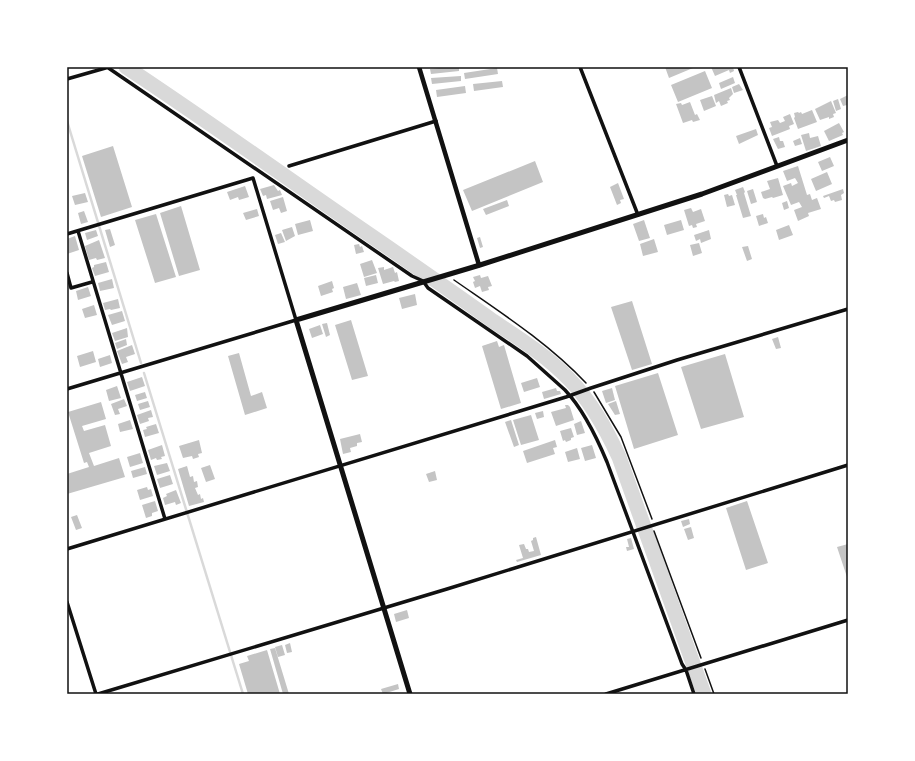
<svg xmlns="http://www.w3.org/2000/svg" width="915" height="761" viewBox="0 0 915 761" font-family="Karla,sans-serif">
	<rect width="100%" height="100%" fill="#fff"/>
	<g fill="none" stroke-linecap="round" stroke-linejoin="round">
		<path stroke="#d9d9d9" stroke-width="2.5" d="M67,121L141,363
			M144,373L243,694"/>
		<path stroke="#d9d9d9" stroke-width="15" d="M126,67C214,125 299,187 386,246C422,271 458,296 493,321C520,339 547,356 569,379C591,401 606,429 619,457L704,694"/>
	</g>
	<path fill="#c4c4c4" d="M449,67H459V71L431,74L430,69Z
		M665,67H693V68L669,78Z
		M711,67H733L734,71L730,73L729,70L715,76Z
		M497,68L498,74L465,79L464,73Z
		M705,71L712,88L678,102L671,85Z
		M461,76V81L432,84L431,78Z
		M733,77L735,83L721,89L719,83Z
		M502,81L503,87L474,91L473,84Z
		M739,84L743,90L734,93L732,87Z
		M465,86L466,93L437,97L436,90Z
		M731,88L733,94L729,98L730,100L727,101L728,103L721,106L719,101L716,103L714,95Z
		M848,95V108L847,105L843,106L840,99Z
		M712,96L716,106L704,111L700,100Z
		M838,99L841,109L836,111L833,101Z
		M831,101L836,113L833,114L834,117L829,119V117L820,120L815,109Z
		M690,102L695,115L697,114L700,120L693,122L692,120L683,123L676,104L681,103L682,105Z
		M812,110L817,122L798,129L794,118L795,117L794,113L798,112L799,113L801,112L802,114Z
		M790,114L794,124L789,126L790,129L772,136L769,128L772,127L770,122L778,120L780,123L785,121L783,117Z
		M839,123L844,132L842,133L843,135L829,141L824,131Z
		M756,129L758,135L739,144L736,136Z
		M809,133L810,138L818,136L821,146L806,151L801,135Z
		M779,137L780,141H783L785,147L778,149L773,139Z
		M800,138L802,144L795,146L793,141Z
		M113,146L132,207L101,217L82,156Z
		M830,157L834,166L822,171L818,162Z
		M535,161L543,182L472,211L463,190Z
		M798,166L807,195L810,194L812,200L817,198L821,209L808,213L809,216L798,221L794,210L802,207L799,202L791,205L783,186L791,183L792,186L798,183L795,178L787,181L783,171Z
		M827,172L832,184L816,191L811,179Z
		M778,178L783,195L773,198L772,197L765,199L763,198L761,192L770,189L767,181Z
		M618,183L624,199L620,200L621,203L617,205L610,187Z
		M274,185L278,191L280,190L282,195L267,199L266,195L263,196L260,189Z
		M245,186L249,197L239,200L238,197L230,200L227,192Z
		M743,187L745,192L744,193L751,216L743,218L736,195H737L735,190Z
		M753,189L757,202L751,204L747,191Z
		M843,189L844,193L841,195L842,200L835,202L834,200L831,201L829,196L824,198L823,196Z
		M85,193L88,202L75,205L72,196Z
		M728,194L729,196L732,195L735,205L727,207L724,195Z
		M283,197L287,211L281,213L279,208L273,210L270,201Z
		M507,200L509,206L486,215L483,209Z
		M787,201L789,208L784,210L782,203Z
		M181,206L200,270L179,276L160,213Z
		M691,208L693,212L701,209L705,221L696,224L697,227L693,228L692,225L689,226L684,210Z
		M257,209L259,216L246,220L243,213Z
		M84,211L88,222L81,224L78,213Z
		M156,214L176,277L155,283L135,220Z
		M763,214L764,218L766,217L768,223L759,226L756,216Z
		M310,220L313,231L298,235L295,224Z
		M644,220L650,238L639,241L633,224Z
		M681,220L684,230L667,235L664,225Z
		M789,225L793,235L779,240L776,230Z
		M292,227L295,236L286,241L282,230Z
		M110,229L115,245L110,247L105,230Z
		M96,230L98,236L87,240L85,233Z
		M709,230L711,239L701,243L700,239L696,241L694,235Z
		M281,233L285,242L278,244L275,235Z
		M75,236L79,250L67,254V239Z
		M480,237L483,247L480,248L477,238Z
		M654,239L658,252L643,256L640,244Z
		M99,240L105,258L97,260L96,258L89,260L85,246Z
		M699,243L702,253L693,256L690,245Z
		M359,244L360,247L362,246L364,252L356,254L354,245Z
		M748,246L752,259L747,261L742,247Z
		M372,260L377,273L364,277L360,264Z
		M106,262L109,272L95,276L92,268L94,267V265Z
		M384,267V270L393,267L395,273L397,272L399,281L395,282L394,281L383,284L378,268Z
		M376,275L378,283L366,286L364,278Z
		M480,275L481,278L488,276L492,286L488,287L489,290L482,292L480,286L475,288L473,282L475,281L473,277Z
		M112,279L114,288L100,291L98,283Z
		M332,281L334,288L332,289L333,292L321,296L318,286Z
		M357,283L361,295L346,299L343,287Z
		M88,287L91,296L78,300L76,291Z
		M415,294L417,305L402,309L399,298Z
		M118,299L120,308L111,310L110,309L105,310L103,303Z
		M632,301L652,364L632,370L611,307Z
		M94,305L97,315L85,318L82,309Z
		M122,311L125,321L112,325L108,315Z
		M351,320L368,376L352,380L335,325Z
		M327,323L330,335L326,337L322,324Z
		M320,325L323,334L312,338L309,329Z
		M127,328L128,337L115,341L112,333Z
		M778,337L781,348L776,349L772,339Z
		M126,339L127,345L117,349L115,343Z
		M497,341L499,347L504,345L521,403L501,409L482,346Z
		M132,345L135,354L126,357L128,362L122,364L117,351Z
		M93,351L96,362L80,367L77,356Z
		M239,353L251,396L262,392L267,408L245,415L228,356Z
		M725,354L744,417L701,429L681,367Z
		M110,355L112,363L100,367L98,359Z
		M658,373L678,435L634,449L615,386Z
		M142,377L145,386L130,391L127,382Z
		M537,378L540,387L524,392L521,383Z
		M117,386L121,398L109,401L106,390Z
		M556,388L557,391H560L561,394L544,399L542,392Z
		M612,388L615,400L606,403L602,391Z
		M145,392L147,398L137,401L135,395Z
		M124,399L127,406L118,409L120,414L115,415L111,404Z
		M148,401L150,407L140,410L138,404Z
		M616,401L620,414L615,415L608,404Z
		M101,402L106,419L82,426L84,431L105,425L111,446L89,453L94,466L119,458L125,477L67,494V474L89,467L87,462L84,463L68,412Z
		M565,405H568L570,407L574,420L556,426L551,412L566,408Z
		M151,410L153,417L148,418L149,421L140,424L137,415Z
		M543,411L544,417L537,419L535,413Z
		M531,415L539,440L521,445L513,420Z
		M130,420L133,429L120,432L118,424Z
		M511,420L519,445L514,447L505,422Z
		M581,421L585,433L577,435L574,424Z
		M156,424L159,433L145,437L143,430L147,429L146,427Z
		M571,428L574,437L571,438V440L566,442L565,440L563,441L560,431Z
		M360,434L362,442L357,443V446L350,448L351,452L343,454L340,439Z
		M199,440L202,453L198,454L199,457L193,459L192,456L183,458L179,446Z
		M555,440L557,447L553,448L555,454L527,463L523,451Z
		M162,445L165,456L161,457L162,459L157,460L156,458L151,460L148,450Z
		M592,445L596,458L585,461L581,448Z
		M577,448L580,459L568,462L565,452Z
		M140,453L143,463L130,467L127,457Z
		M167,463L170,471L157,475L154,466Z
		M210,465L215,479L206,482L201,468Z
		M187,466L190,477L193,476L194,482L197,481L198,487L195,488L198,495L200,494L201,499L203,498L204,502L189,506L178,469Z
		M145,467L147,474L133,478L131,471Z
		M435,471L437,480L429,482L426,474Z
		M170,475L173,484L160,488L157,479Z
		M147,487L148,490L151,489L153,496L140,500L137,490Z
		M176,490L181,503L176,505L175,502L165,505L163,498L167,496L166,494Z
		M155,501L158,511L152,513V516L146,518L142,505Z
		M747,501L768,563L746,570L726,508Z
		M77,515L82,528L76,530L71,517Z
		M689,519L690,524L683,527L681,521Z
		M691,527L694,538L688,540L684,529Z
		M536,537L541,555L517,562L516,560L523,558L519,545L524,544L526,549H528L529,552L534,551L531,541L533,540V538Z
		M631,538L634,549L627,551L626,547H629L627,539Z
		M848,544V580L837,547Z
		M407,610L409,618L396,622L394,614Z
		M290,643L292,652L287,653L285,645Z
		M282,645L285,655L278,657L275,647Z
		M275,648L289,694H283L270,649Z
		M267,650L280,694H248L239,664L249,661L247,656Z
		M398,684L399,689L383,694L381,689Z"/>
	<g fill="none" stroke-linecap="round" stroke-linejoin="round">
		<path stroke="#111" stroke-width="1.5" d="M454,280C500,312 547,342 586,383
			M594,392L621,437L652,519
			M654,531L701,658
			M705,669L714,694"/>
		<path stroke="#111" stroke-width="3.5" d="M107,67L412,276L423,281L428,288L527,356L565,390C582,408 597,438 607,462L682,664L686,670L694,694
			M580,67L638,215
			M739,67L777,166
			M67,79L109,67
			M289,166L436,121
			M78,231L165,519
			M67,234L253,178L296,320L67,389
			M67,273L71,288L92,282
			M67,549L566,397L591,388L677,360L848,309
			M67,602L96,694
			M98,694L447,589L848,465
			M606,694L848,620"/>
		<path stroke="#111" stroke-width="4.5" d="M419,67L479,265"/>
		<path stroke="#111" stroke-width="5" d="M410,694L296,320L480,265L702,194L848,140"/>
	</g>
	<rect width="915" height="761" fill="none" stroke="#ffffff" stroke-width="136"/>
	<rect x="68" y="68" width="779" height="625" fill="none" stroke="#111" stroke-width="1.5"/>
</svg>
